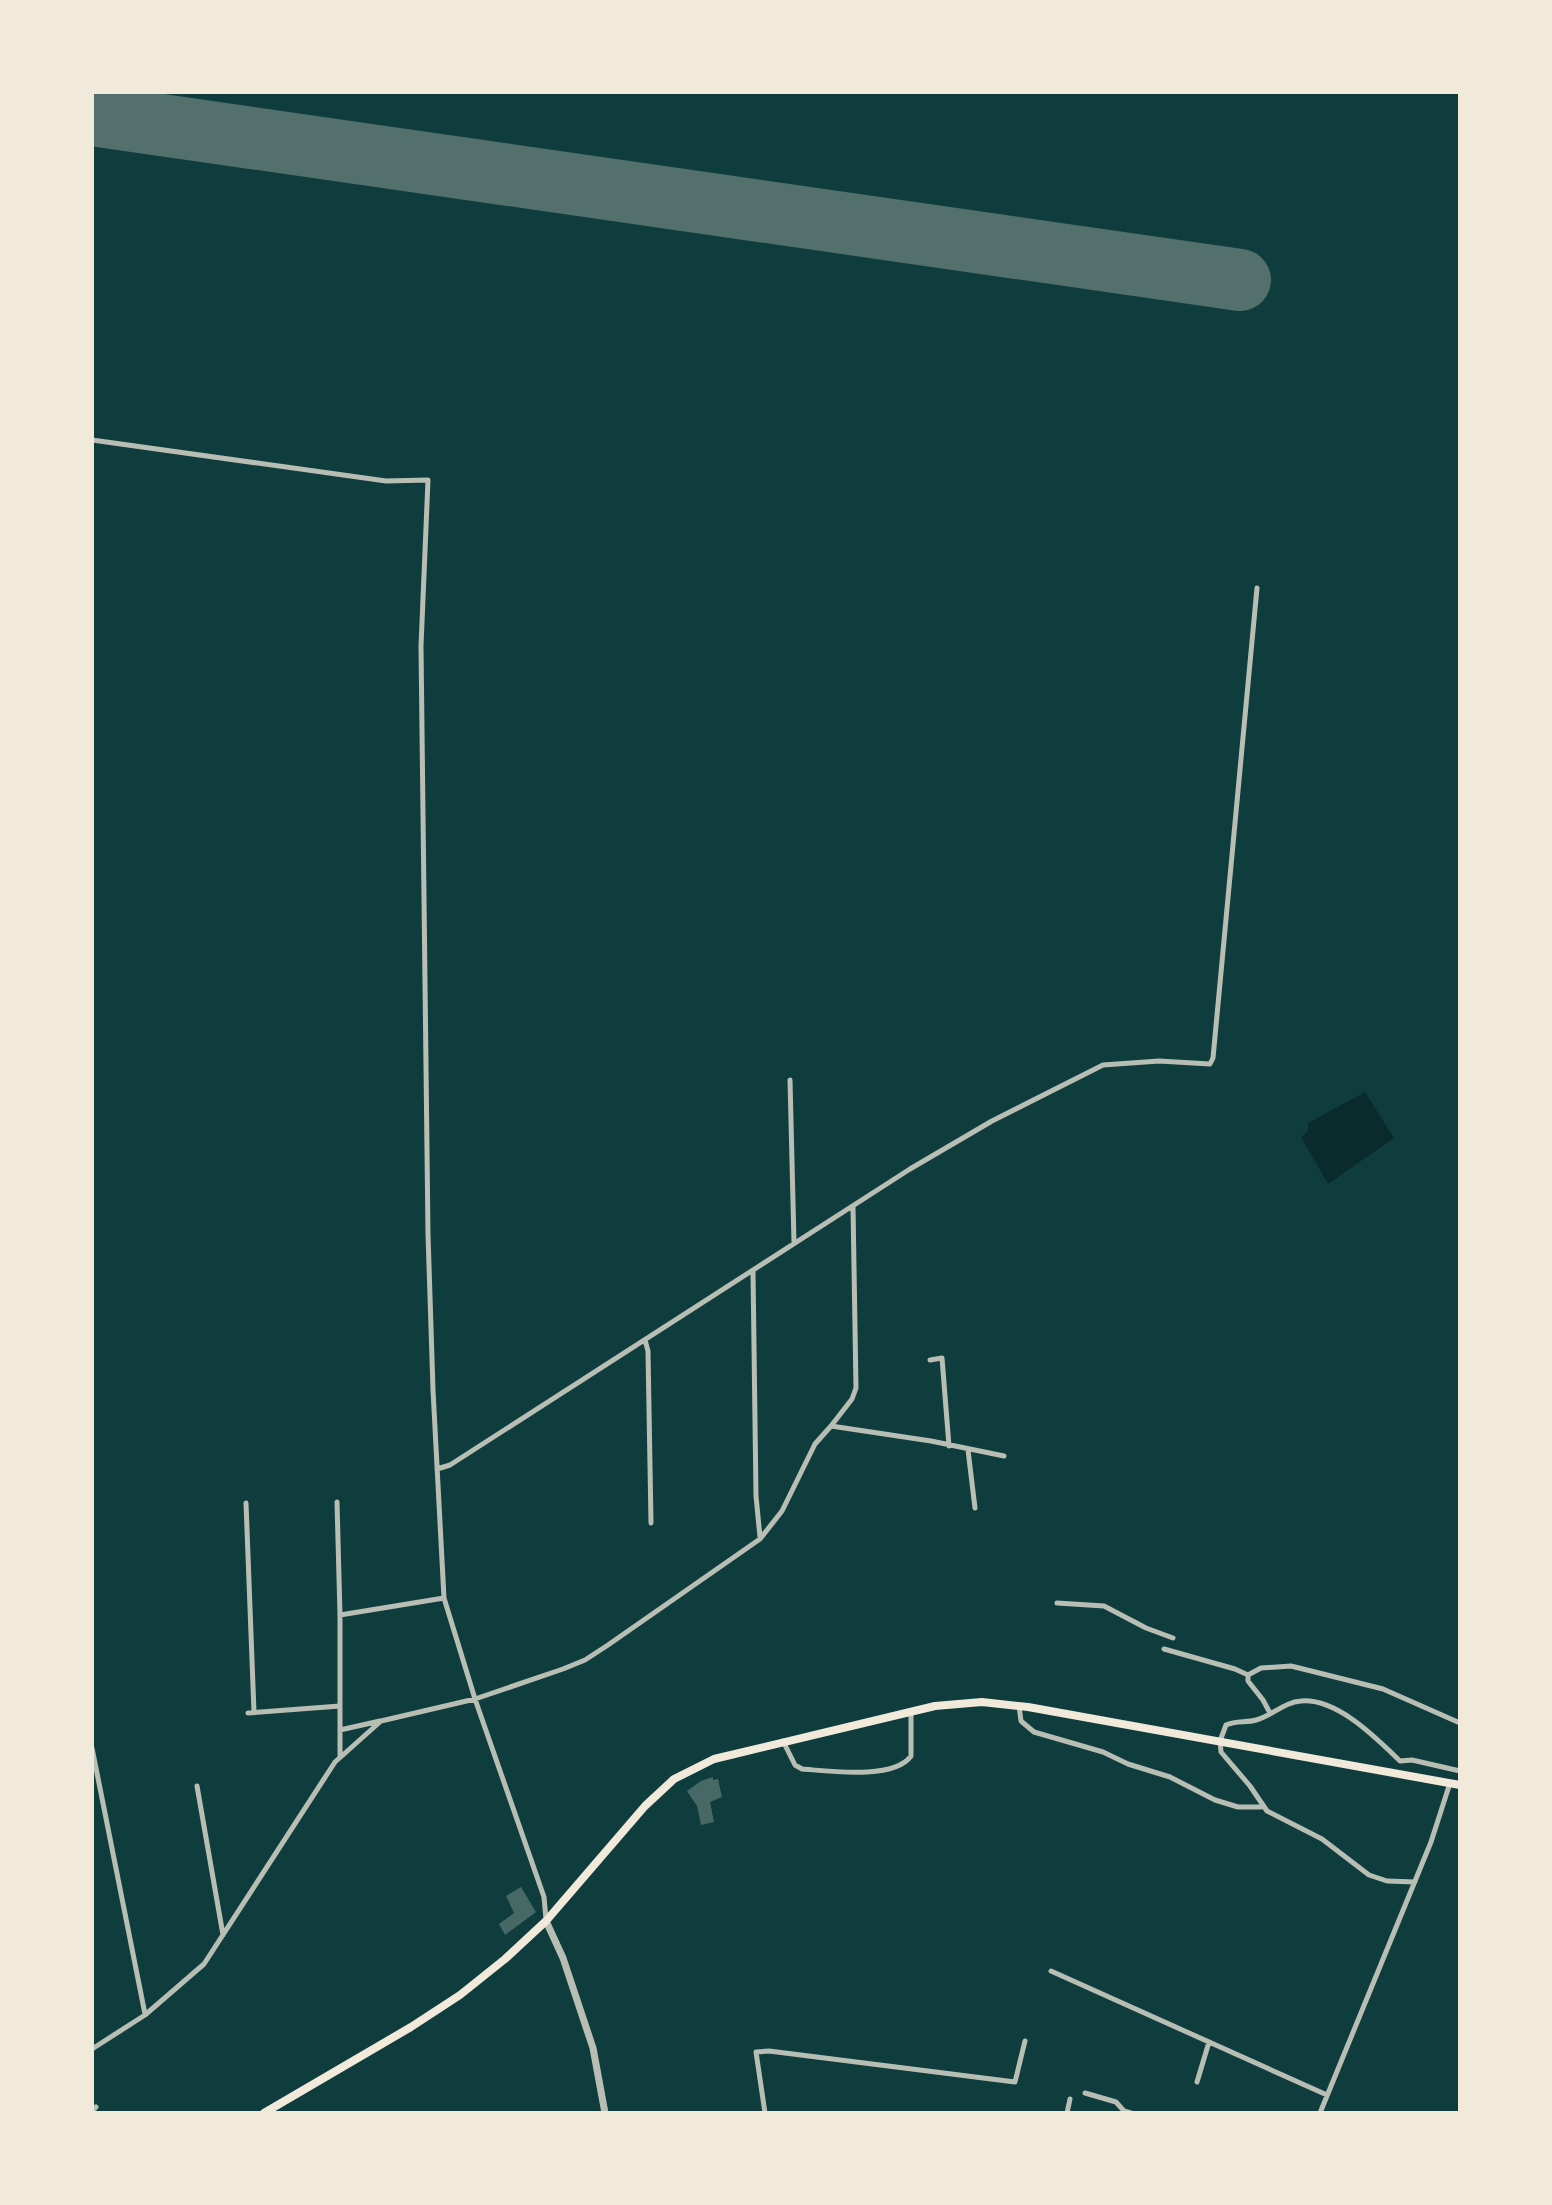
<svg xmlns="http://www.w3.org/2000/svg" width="1552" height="2205" viewBox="0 0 1552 2205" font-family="Cabin,sans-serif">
	<rect width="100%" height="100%" fill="#0f3d3e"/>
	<path fill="#0a2a2b" d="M1365,1092L1394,1138L1328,1184L1301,1137L1308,1131V1123Z"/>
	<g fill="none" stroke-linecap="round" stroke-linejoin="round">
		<path stroke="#53706d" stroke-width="62" d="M92,115L1240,280"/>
	</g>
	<path fill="#486865" d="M713,1777V1780L718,1779L722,1797L710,1802L714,1822L701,1825L697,1806L687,1791L701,1781Z
		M521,1887L536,1912L505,1935L499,1924L514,1913L506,1896Z"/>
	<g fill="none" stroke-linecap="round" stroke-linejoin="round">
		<path stroke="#b8beb3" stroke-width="5" d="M92,440L386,481L428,480L421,646L428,1234L433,1390L444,1598L475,1699L544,1897L546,1919
			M790,1080L794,1243
			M753,1271L756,1496L760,1537
			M645,1340L648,1351L651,1523
			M930,1360L942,1358L949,1446
			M831,1426L852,1399L856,1388L853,1206
			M968,1450L975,1508
			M437,1469L450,1465L910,1169L992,1121L1103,1065L1159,1061L1210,1064L1213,1058L1257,588
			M337,1502L340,1615
			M246,1503L254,1712
			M1057,1603L1104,1606L1146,1628L1173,1638
			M1164,1649L1235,1669L1248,1675
			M1019,1706L1021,1721L1034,1732L1103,1752L1128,1764L1170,1777L1215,1800L1238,1807H1261
			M248,1713L340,1706
			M1270,1713L1263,1700L1248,1681V1675L1261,1668L1291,1666L1383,1689L1460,1723
			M340,1730L380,1721
			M783,1741L795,1765L802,1769C829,1771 894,1780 911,1756V1712
			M92,1748L145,2014
			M340,1756V1615L444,1598
			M197,1786L223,1935
			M1415,1882L1387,1881L1369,1875L1322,1839L1267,1811L1250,1786L1221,1752L1220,1741L1226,1725C1236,1720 1246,1723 1256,1720C1272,1716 1284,1702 1301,1701C1337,1698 1376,1738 1400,1761L1412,1760L1460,1771
			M1051,1971L1327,2095
			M92,2049L145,2015L204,1964L335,1762L381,1721L475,1699L563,1669L585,1660L608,1645L760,1539L782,1511L815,1444L831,1426L931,1441L1004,1456
			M1197,2082L1209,2042
			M1085,2093L1116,2102L1124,2111L1131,2113
			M92,2112L96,2107
			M765,2113L756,2052L769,2051L1015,2082L1025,2041
			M1067,2113L1070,2099
			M1320,2113L1431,1842L1450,1783"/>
		<path stroke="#b8beb3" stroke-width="7" d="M546,1921L563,1958L593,2048L605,2113"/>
		<path stroke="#f1e9da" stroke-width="8" d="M264,2113L411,2027L460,1995L505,1959L546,1921L645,1806L674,1779L714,1759L935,1706L982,1702L1028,1707L1460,1785"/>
	</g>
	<rect width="1552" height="2205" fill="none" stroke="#f1e9da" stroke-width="188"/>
</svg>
